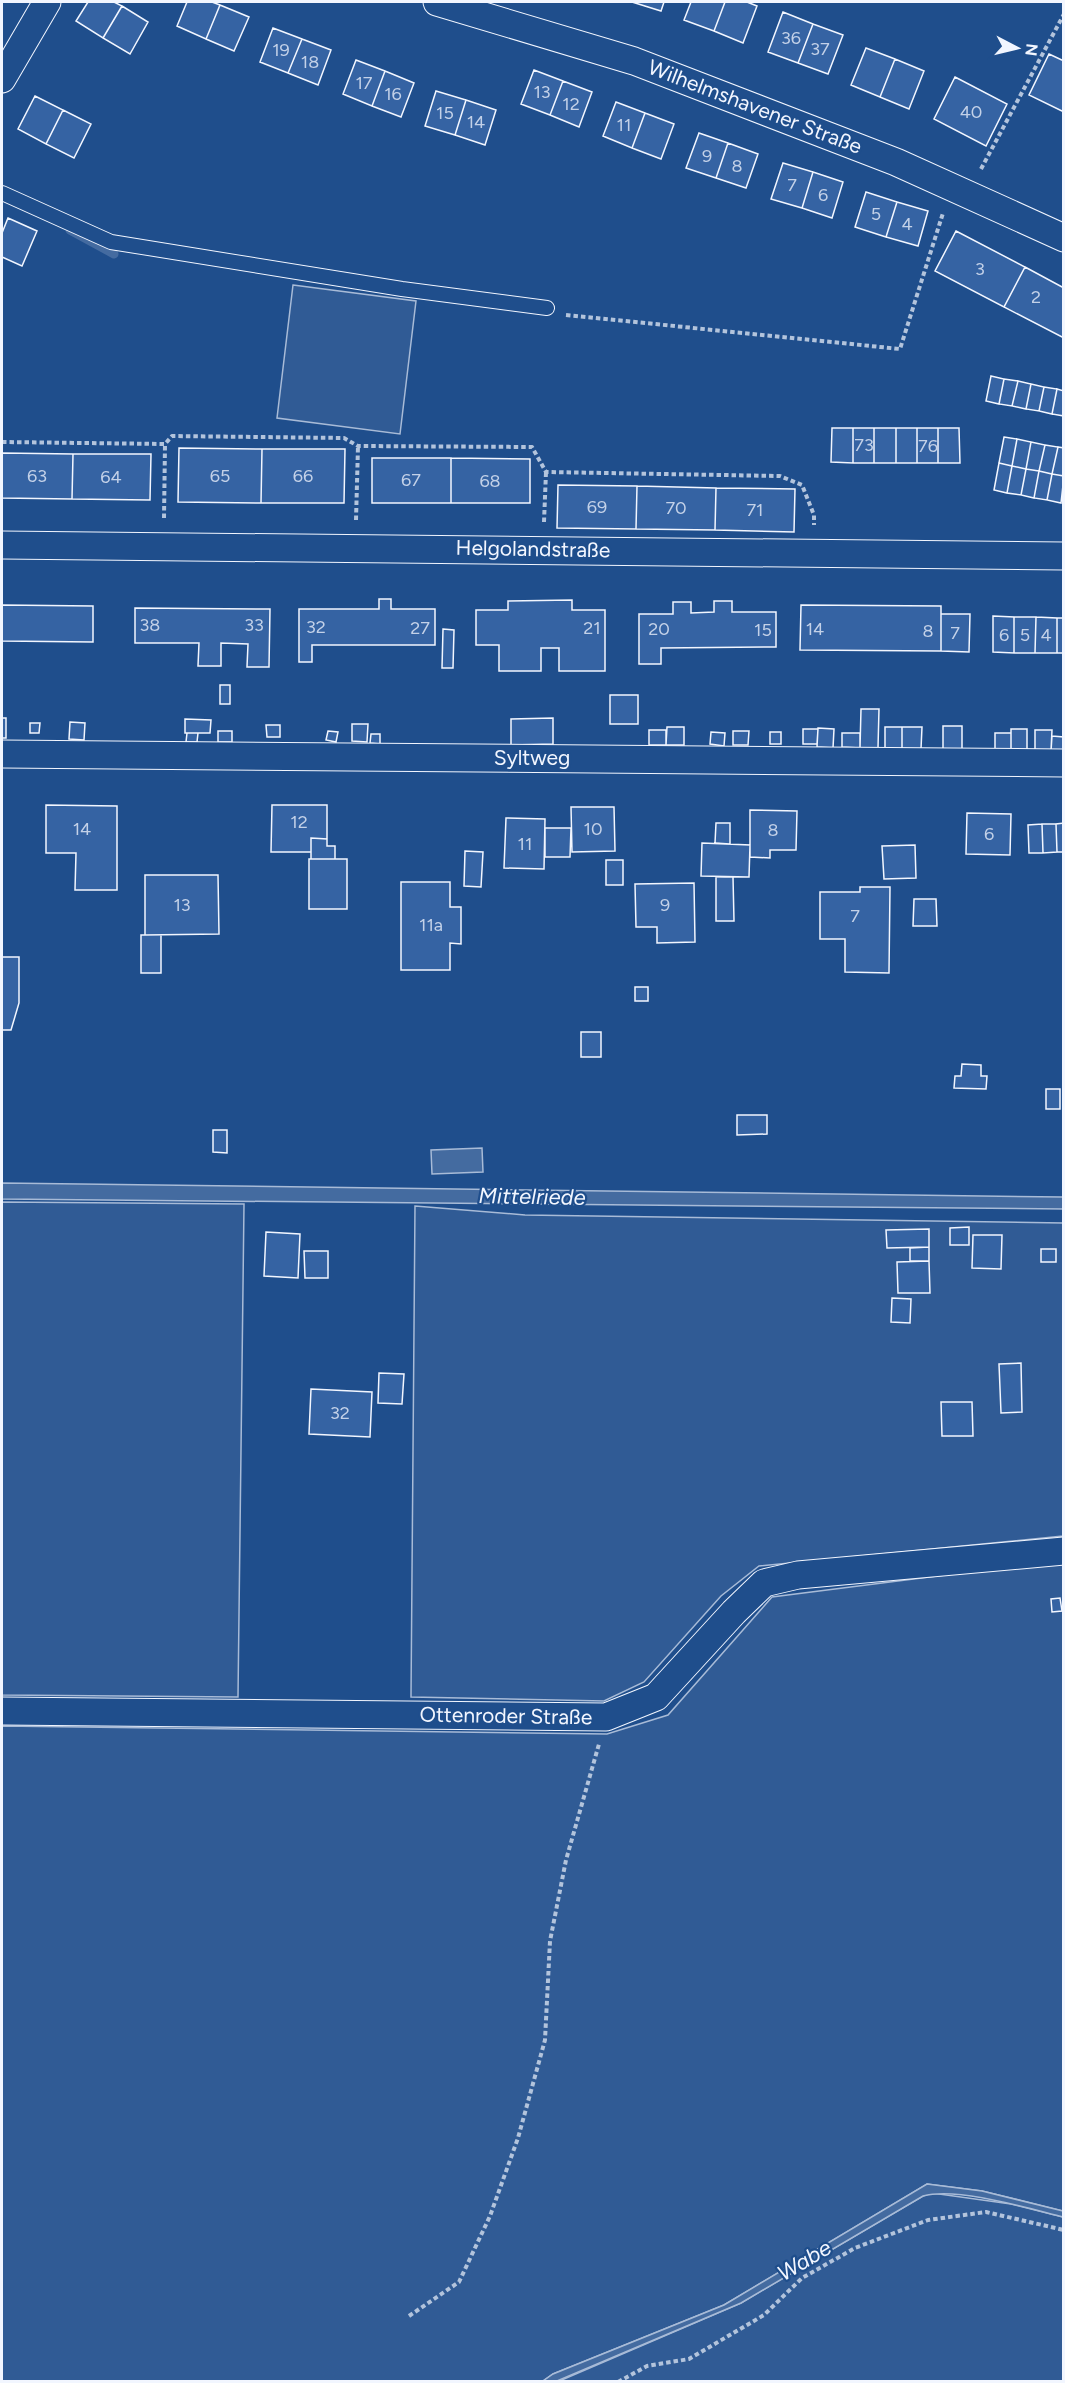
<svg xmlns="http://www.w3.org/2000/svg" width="1065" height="2383" viewBox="0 0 1065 2383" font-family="Figtree,sans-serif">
	<rect width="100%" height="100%" fill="#1f4e8c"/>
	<path fill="#305b95" stroke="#a8bbd7" stroke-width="1.5" d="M293,285L416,301L400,434L277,418Z
		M2,1202L244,1204L238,1697L2,1695Z
		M415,1206L525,1215L1063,1223V1536L759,1566L721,1596L644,1682L604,1701L411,1697Z
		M1063,1560V2211L982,2191L927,2184L724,2305L553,2374L543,2381L2,2382V1726L607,1734L668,1715L772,1597Z
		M932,2193L1011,2204L1063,2217V2381L557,2382L741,2303L923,2196Z"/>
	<path fill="#446ba0" stroke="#a8bbd7" stroke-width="1.5" d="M482,1148L483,1172L432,1174L431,1150Z
		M2,1183L1063,1197L1064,1209L2,1199Z
		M927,2184L982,2191L1063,2211V2217C1027,2208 958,2187 923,2196L741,2303L557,2381H543L553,2374L724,2305Z"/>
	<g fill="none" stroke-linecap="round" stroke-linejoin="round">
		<path stroke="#446ba0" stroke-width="9" d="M70,230L114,254"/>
	</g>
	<path fill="#3563a3" stroke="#f2f6ff" stroke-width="1.5" d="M88,2H114L122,6L103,38L76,21Z
		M187,2H212L220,5L206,39L177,26Z
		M632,2H664L661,11Z
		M691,2H725L714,31L684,20Z
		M725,2H747L757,6L743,43L714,31Z
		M220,5L249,17L234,51L206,39Z
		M122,6L148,22L130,54L103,38Z
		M783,12L813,24L798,63L768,52Z
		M813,24L843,35L828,74L798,63Z
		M273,28L302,39L288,73L260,62Z
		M302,39L331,50L318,85L288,73Z
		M866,48L895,59L880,97L851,85Z
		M1049,54L1064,61V112L1029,95Z
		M895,59L924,71L909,109L880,97Z
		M356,60L385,71L372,106L343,94Z
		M534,70L563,81L550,115L521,104Z
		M385,71L414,83L401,117L372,106Z
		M955,77L1007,104L986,146L934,119Z
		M563,81L592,92L579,127L550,115Z
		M436,91L466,100L455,135L425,126Z
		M35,96L63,110L46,144L18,129Z
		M466,100L496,110L485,145L455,135Z
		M616,102L645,113L632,148L603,136Z
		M63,110L91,124L74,158L46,144Z
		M645,113L674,124L661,159L632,148Z
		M699,133L728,143L716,178L686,168Z
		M728,143L758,154L746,188L716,178Z
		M783,163L813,172L802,208L771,199Z
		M813,172L843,182L832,218L802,208Z
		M866,192L897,202L886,237L855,227Z
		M897,202L928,211L918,246L886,237Z
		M8,218L37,231L22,266L2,257V233Z
		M956,231L1025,267L1004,307L935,271Z
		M1025,267L1064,288V338L1004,307Z
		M991,376L1004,379L999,404L986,401Z
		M1004,379L1018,381L1012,406L999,404Z
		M1018,381L1031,384L1026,409L1012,406Z
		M1031,384L1044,387L1039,411L1026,409Z
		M1044,387L1057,389L1052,414L1039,411Z
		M1057,389L1064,391V416L1052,414Z
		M832,428H853V463L831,462Z
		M853,428H874V463H853Z
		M874,428H896V463H874Z
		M896,428H917V463H896Z
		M917,428H938V463H917Z
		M938,428H959L960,463H938Z
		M1004,437L1017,439L1012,466L999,463Z
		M1017,439L1031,442L1026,469L1012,466Z
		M1031,442L1045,445L1039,471L1026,469Z
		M1045,445L1058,447L1052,474L1039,471Z
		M1058,447L1064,448V476L1052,474Z
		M179,448L262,449L261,503L178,502Z
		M262,449H345L344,503H261Z
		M2,453L73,454L72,499L2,498Z
		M73,454H151L150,500L72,499Z
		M372,458H451V503H372Z
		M451,458L530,459V503H451Z
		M999,463L1012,466L1007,493L994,490Z
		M1012,466L1026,469L1021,495L1007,493Z
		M1026,469L1039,471L1034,498L1021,495Z
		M1039,471L1052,474L1047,500L1034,498Z
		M1052,474L1064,476L1061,503L1047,500Z
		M558,485L637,486L636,529L557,528Z
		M637,486L716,488L715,530L636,529Z
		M716,488L795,489L794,532L715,530Z
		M379,599H391V609H435V645H312V662H299V609H379Z
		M572,600V610H605V671H559V648H541V671H499V645H476V610H508V601Z
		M714,601H732V612H776V647L661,648V664H639V614H673V602H691V613L714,612Z
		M2,605L93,606V642L2,641Z
		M801,605L941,606V651L800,650Z
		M135,608L270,609L269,667H247L248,644L221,643V666H198L199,643H135Z
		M941,614H970L969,652L941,651Z
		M993,616L1014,617V653L993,652Z
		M1014,617H1036L1035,653H1014Z
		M1036,617L1057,618V653H1035Z
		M1057,618H1064V653H1057Z
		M443,629L454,630L453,668H442Z
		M220,685H230V704H220Z
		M610,695H638V724H610Z
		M861,709H879L878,748H860Z
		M2,718H6V738H2Z
		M553,718V744L511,745V719Z
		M185,719L211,720L210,733H185Z
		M70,722L85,723L84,740L69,739Z
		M30,723H40L39,733H30Z
		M352,724H368L367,742L352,741Z
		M266,725H280V737H267Z
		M943,726H962V749H943Z
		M667,727H684V745H666Z
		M885,727H902V749H885Z
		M902,727H922L921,749H902Z
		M818,728L834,729L833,748L817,747Z
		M803,729H818L817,744H803Z
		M1011,729H1027V750H1011Z
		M649,730H666V745H649Z
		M1035,730H1052L1051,751L1035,750Z
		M218,731H232V742H218Z
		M328,731L338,732L336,742L326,740Z
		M733,731H749L748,745H733Z
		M711,732L725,733L724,746L710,744Z
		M770,732H781V744H770Z
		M187,733H198L197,742H186Z
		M842,733H860V748L842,747Z
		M995,733H1011V750H995Z
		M371,734H380V744L370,743Z
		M1052,736L1064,737V751H1051Z
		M46,805L117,806V890H75L76,853H46Z
		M272,805H327V839L311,838V852H271Z
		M571,807H614L615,851L572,852Z
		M750,810L797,811L796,850H770V858L750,857Z
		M967,813L1011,814L1010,855L966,854Z
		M506,818L545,819L544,869L504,868Z
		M716,823H730V844L715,843Z
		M1064,823V852H1057L1056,824Z
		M1042,824H1056L1057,852L1043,853Z
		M1042,824L1043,853H1029L1028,825Z
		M545,828H571L570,857H545Z
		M311,838L327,839V846H335V859H311Z
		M702,843L750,845L749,877L701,876Z
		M915,845L916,878L884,879L882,846Z
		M465,851L483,852L481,887L464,886Z
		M309,859H347V909H309Z
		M606,860H623V885H606Z
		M145,875H218L219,934L145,935Z
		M716,877H733L734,921H716Z
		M401,882H450V907H461V944L450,943V970H401Z
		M694,883L695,942L657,943V927H636L635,884Z
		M860,887H890L889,973L845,972V939H820V892H860Z
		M914,899H936L937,926H913Z
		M141,935H161V973H141Z
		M2,957H19V1003L11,1030H2Z
		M635,987H648V1001H635Z
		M581,1032H601V1057H581Z
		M962,1064L981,1065V1076H987L986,1089L954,1088L955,1076H961Z
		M1046,1089H1060V1109H1046Z
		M737,1115H767V1134L737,1135Z
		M213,1130H227V1153L213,1152Z
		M969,1227V1245H950V1228Z
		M929,1229V1247L887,1248L886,1230Z
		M266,1232L300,1234L298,1278L264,1276Z
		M973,1235H1002L1001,1269L972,1268Z
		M929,1247V1261H910V1248Z
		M1041,1249H1056V1262H1041Z
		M304,1251H328V1278H305Z
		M929,1261L930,1293H898L897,1262Z
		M892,1298L911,1299L910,1323L891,1322Z
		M1021,1363L1022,1412L1001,1413L999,1364Z
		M379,1373L404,1374L402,1404L378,1403Z
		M311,1389L372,1392L370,1437L309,1434Z
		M941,1402H972L973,1436H942Z
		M1060,1598L1062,1611L1052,1612L1051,1599Z"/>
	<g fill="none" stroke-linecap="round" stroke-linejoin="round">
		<defs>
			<path id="service" d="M2,193L111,242L402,289L547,308"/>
			<path id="minor" d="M437,2L634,61L896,162L1064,238
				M2,79L47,2
				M2,545L1064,556
				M2,754L1064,763
				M2,1711L606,1717L656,1697L734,1612L764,1583L798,1575L1064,1551"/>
		</defs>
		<use href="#service" stroke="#f2f6ff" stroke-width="16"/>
		<use href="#minor" stroke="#f2f6ff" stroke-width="29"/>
		<path stroke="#b3c4dc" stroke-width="4" stroke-dasharray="4.5 3" stroke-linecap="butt" d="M981,169L1064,14
			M566,315L900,349L943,213
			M2,442L165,444L172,436L344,438L358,446L532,447L546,472L780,476L802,485L814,515V525
			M164,518L165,444
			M356,520L358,446
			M544,522L546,472
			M409,2316L459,2282L490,2216L518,2138L545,2040L550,1941L566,1860L599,1744
			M618,2382L647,2366L689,2359L764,2315L802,2278L855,2248L928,2220L986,2212L1064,2230"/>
		<use href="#service" stroke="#1f4e8c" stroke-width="14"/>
		<use href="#minor" stroke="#1f4e8c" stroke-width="27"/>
	</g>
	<g text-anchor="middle" stroke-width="4.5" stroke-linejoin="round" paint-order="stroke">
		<g font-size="18" fill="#c3d1e8">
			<text x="791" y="44">36</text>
			<text x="820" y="55">37</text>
			<text x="281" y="56">19</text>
			<text x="310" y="68">18</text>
			<text x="364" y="89">17</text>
			<text x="542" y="98">13</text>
			<text x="393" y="100">16</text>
			<text x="571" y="110">12</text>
			<text x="971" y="118">40</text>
			<text x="445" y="119">15</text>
			<text x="476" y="128">14</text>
			<text x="624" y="131">11</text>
			<text x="707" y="162">9</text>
			<text x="737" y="172">8</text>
			<text x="792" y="191">7</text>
			<text x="823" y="201">6</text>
			<text x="876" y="220">5</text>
			<text x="907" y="230">4</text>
			<text x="980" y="275">3</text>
			<text x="1036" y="303">2</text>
			<text x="864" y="451">73</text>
			<text x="928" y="452">76</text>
			<text x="37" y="482">63</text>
			<text x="220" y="482">65</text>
			<text x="303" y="482">66</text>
			<text x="111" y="483">64</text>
			<text x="411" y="486">67</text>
			<text x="490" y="487">68</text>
			<text x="597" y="513">69</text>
			<text x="676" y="514">70</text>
			<text x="755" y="516">71</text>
			<text x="150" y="631">38</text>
			<text x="254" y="631">33</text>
			<text x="316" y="633">32</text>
			<text x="420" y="634">27</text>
			<text x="592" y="634">21</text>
			<text x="659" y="635">20</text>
			<text x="815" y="635">14</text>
			<text x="763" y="636">15</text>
			<text x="928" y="637">8</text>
			<text x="955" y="639">7</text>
			<text x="1004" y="641">6</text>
			<text x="1025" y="641">5</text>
			<text x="1046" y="641">4</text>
			<text x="299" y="828">12</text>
			<text x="82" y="835">14</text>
			<text x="593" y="835">10</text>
			<text x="773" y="836">8</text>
			<text x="989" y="840">6</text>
			<text x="525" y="850">11</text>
			<text x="182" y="911">13</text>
			<text x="665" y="911">9</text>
			<text x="855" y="922">7</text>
			<text x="431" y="931">11a</text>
			<text x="340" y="1419">32</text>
		</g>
		<g font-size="21" fill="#f2f6ff" stroke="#1f4e8c">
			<text transform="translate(755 107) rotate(21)" y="7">Wilhelmshavener Straße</text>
			<text transform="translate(533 549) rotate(1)" y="7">Helgolandstraße</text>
			<text x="532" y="765">Syltweg</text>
			<text transform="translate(506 1716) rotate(1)" y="7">Ottenroder Straße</text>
		</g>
		<g font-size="22" font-style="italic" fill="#f2f6ff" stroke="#1f4e8c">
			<text transform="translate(532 1196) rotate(1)" y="8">Mittelriede</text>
			<text transform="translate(804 2260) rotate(-31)" y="8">Wabe</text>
		</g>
	</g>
	<rect width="1065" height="2383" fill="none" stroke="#f2f6ff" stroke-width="6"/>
	<g transform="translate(1017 48) rotate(97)" stroke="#1f4e8c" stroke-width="4.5" paint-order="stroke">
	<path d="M0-4.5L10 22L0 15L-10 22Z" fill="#f2f6ff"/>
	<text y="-9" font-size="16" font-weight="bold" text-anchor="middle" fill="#f2f6ff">N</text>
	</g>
</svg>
